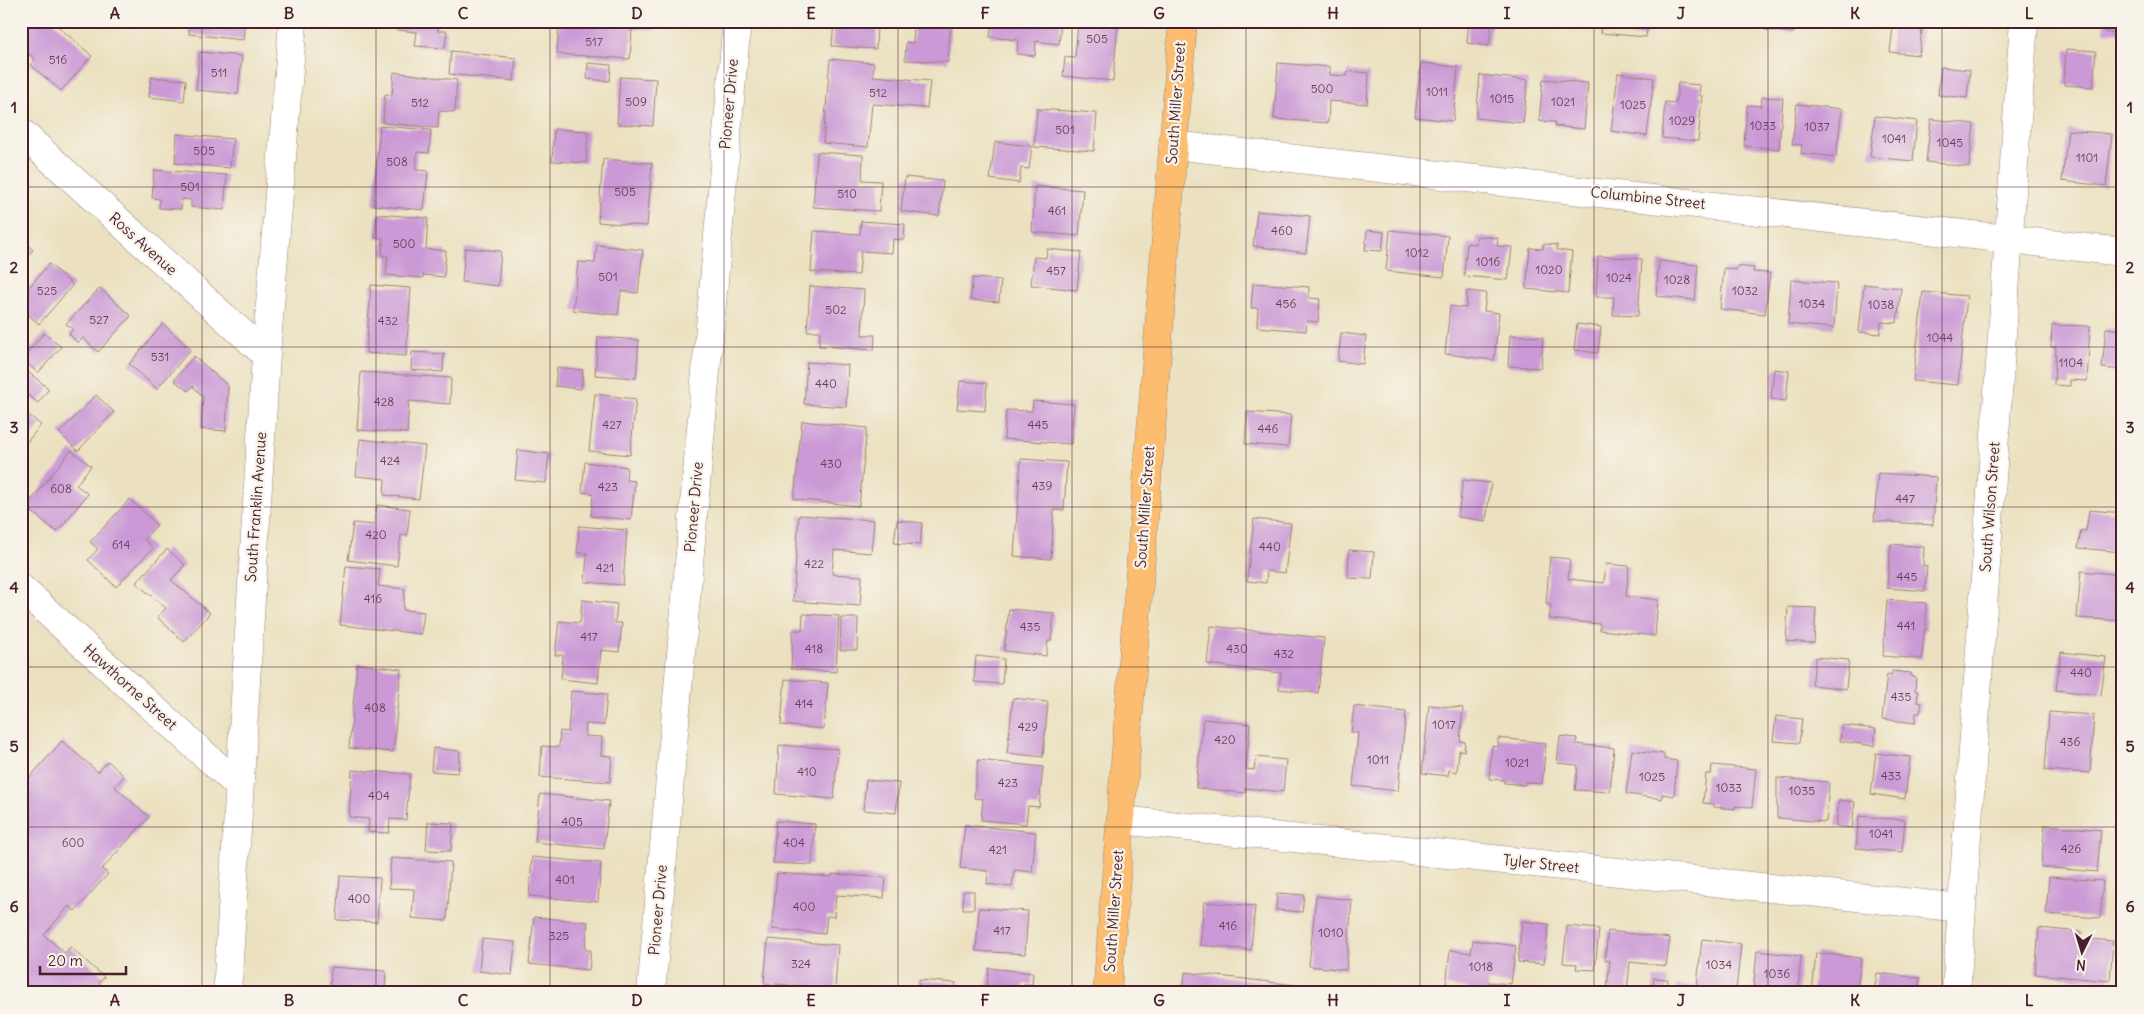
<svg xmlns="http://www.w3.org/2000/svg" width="2144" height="1014" viewBox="0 0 2144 1014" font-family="Delius,sans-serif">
	<rect width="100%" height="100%" fill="#f7f3e8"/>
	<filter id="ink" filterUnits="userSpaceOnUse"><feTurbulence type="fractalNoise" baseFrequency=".02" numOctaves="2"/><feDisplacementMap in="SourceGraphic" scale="10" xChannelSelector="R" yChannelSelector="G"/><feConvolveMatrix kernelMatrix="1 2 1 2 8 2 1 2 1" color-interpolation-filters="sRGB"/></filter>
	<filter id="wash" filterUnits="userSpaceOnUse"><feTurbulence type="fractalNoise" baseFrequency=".0096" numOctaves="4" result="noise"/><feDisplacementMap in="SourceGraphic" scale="20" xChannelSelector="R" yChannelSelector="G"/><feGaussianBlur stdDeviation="1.12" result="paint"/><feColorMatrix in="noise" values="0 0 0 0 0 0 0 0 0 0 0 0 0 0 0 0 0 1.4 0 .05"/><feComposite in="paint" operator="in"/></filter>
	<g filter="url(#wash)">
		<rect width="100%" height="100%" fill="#ebe1c0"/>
		<g id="blocks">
			<path fill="#ca99d6" d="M21,21H52L92,56L61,91L31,65L35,59L21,47Z
				M190,21H245L243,40L189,34Z
				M396,21H438V31H447L445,48L415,46L417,32L396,30Z
				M559,21L615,22L655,21V30L632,29L630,59L557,54Z
				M834,21H897V27L877,25L876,49L832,46Z
				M914,21H951L948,62L905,60L906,42L913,43Z
				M992,21H1061L1059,44L1036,41L1035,56L1017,54L1018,40L990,37Z
				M1078,21H1118L1113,81L1063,76L1065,57L1075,58Z
				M1469,21H1492L1489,46L1467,43Z
				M1602,21H1648L1646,37L1600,33Z
				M1766,21H1795L1794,33L1765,30Z
				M2105,21H2123V33L2104,32Z
				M1893,26L1922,29L1919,55L1890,52Z
				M2066,49L2096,51L2093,87L2064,85Z
				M451,51L516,58L514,81L449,74Z
				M200,52L242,56L238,94L196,90Z
				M830,59L874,63L873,76L930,81L927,108L872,104L868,147L823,143Z
				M588,63L611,65L610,81L587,79Z
				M1278,63L1330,67V75L1347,76L1348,71L1369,73L1367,104L1329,101L1328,123L1274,119Z
				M1421,63L1458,67L1453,121L1415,117Z
				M1941,67L1970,70L1967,98L1938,95Z
				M394,72L457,80L455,112L439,111L438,128L383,123L385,94L392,95Z
				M1618,73L1654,78L1647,136L1611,131Z
				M1480,75L1528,80L1523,123L1476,118Z
				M151,77L186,80L184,101L149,97Z
				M620,77L656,79L653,126L617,124Z
				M1543,79L1588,83L1584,129L1555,126V122L1539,121Z
				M1678,83L1700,85L1699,95L1702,96L1698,141L1662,138L1665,102L1676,103Z
				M1762,97L1783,98L1779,149L1744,146L1747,105L1761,106Z
				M1797,104L1842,109L1836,157L1801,153L1802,145L1792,144Z
				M1037,109L1097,113L1094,151L1034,147Z
				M1875,116L1917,121L1913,161L1870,157Z
				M1931,119L1974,124L1969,167L1926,162Z
				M380,126L431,130L429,153L417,152L416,170L428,171L424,210L373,205Z
				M554,129L588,131L586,163L552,161Z
				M2068,130L2112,134L2106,186L2062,181Z
				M177,134L233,139L230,168L175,163Z
				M995,142L1032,146L1029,169L1021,168L1019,183L990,179Z
				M817,152L863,155L862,180L881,181L879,211L813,207Z
				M603,159L652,163L647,226L598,222Z
				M154,170L227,175L224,210L191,207V200L182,199L181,209L159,208L160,199L152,198Z
				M905,177L943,181L939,216L901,211Z
				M1035,186L1083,190L1079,236L1032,232Z
				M1257,211L1310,216L1306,253L1253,246Z
				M377,214L428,218L426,249L446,251L444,277L423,275V278L386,275L388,256H382L383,238H375Z
				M861,221L905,224L904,240L893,239L892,253L861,251L859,275L811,272L814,231L860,234Z
				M1367,230L1384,232L1382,251L1365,250Z
				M1390,230L1448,236L1444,277L1386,271Z
				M1477,236L1498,238L1497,246L1512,247L1508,280L1464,276L1467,243L1476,244Z
				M21,239L33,250L21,263Z
				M1543,244L1557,245V250L1572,252L1568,293L1526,289L1530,248L1543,249Z
				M597,245L643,250L638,293L621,291L618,315L573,310L578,262L595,263Z
				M465,248L501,251L498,286L462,282Z
				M1047,249L1081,252L1077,290L1031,285L1034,257L1046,258Z
				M1598,256L1642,259L1638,316L1613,315L1614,297H1596Z
				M1659,261L1698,265L1695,300L1656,296Z
				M49,264L73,285L39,324L21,309V296Z
				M1737,266L1754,268L1753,272L1770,273L1765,314L1720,309L1724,268L1736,270Z
				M973,278L1001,280L999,302L970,300Z
				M1791,280L1837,283L1834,328L1788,324Z
				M1253,283L1309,287V298L1320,299L1318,322L1307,321L1306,331L1257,327L1258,308H1251Z
				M1864,284L1901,288L1897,323L1881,322L1880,334L1859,332Z
				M371,285L411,288L406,356L366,353Z
				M810,286L864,290L862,335H875L874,350L819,346L820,331H807Z
				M100,288L131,316L98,352L83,338L78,343L69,334L73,329L66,324Z
				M1467,291L1486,293L1484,311L1499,313L1494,360L1445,354L1450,306L1466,308Z
				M1923,292L1967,296L1958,385L1913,381Z
				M163,324L191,349L157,389L129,364Z
				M1577,324L1601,327L1598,353L1574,350Z
				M2052,325L2090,326L2087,381L2070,380V386L2054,385L2056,347H2051Z
				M2106,328L2123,330V370L2102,368Z
				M44,333L61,347L38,373L22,359Z
				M1341,333L1366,336L1363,364L1338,361Z
				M1510,335L1543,337L1541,368L1508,366Z
				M598,337L639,340L636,378L595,375Z
				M412,352L444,354L443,372L411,370Z
				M194,356L228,386L226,431L201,429L203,397L193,386L188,391L174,380Z
				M807,362L848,365L846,407L804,404Z
				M21,366L49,389L38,403L24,392L21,395Z
				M557,367L583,370L581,389L555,386Z
				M1774,369L1789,371L1786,401L1771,399Z
				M361,372L451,378L450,404L409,401L407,433L357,430Z
				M960,381L987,383L985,411L957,409Z
				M595,394L636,399L630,455L589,451Z
				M96,395L114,412L78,451L59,433Z
				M1033,401L1074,404L1071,444L1004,439L1006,410L1032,411Z
				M21,409L41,425L21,449Z
				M1247,412L1291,415L1288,447L1245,444Z
				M802,421L867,428L859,506L794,499Z
				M360,439L425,446L419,499L384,495L385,479L356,476Z
				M71,450L91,466L76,485L88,494L57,532L26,507Z
				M518,450L549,454L546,483L515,480Z
				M1021,459L1067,462L1064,510H1054L1051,559L1014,556Z
				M585,462L627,467L626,480L635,481L631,520L591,516L593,494L582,492Z
				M1878,473L1936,477L1933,525L1874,521Z
				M1463,480L1491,483L1486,521L1458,517Z
				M130,499L157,525L144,539L153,548L116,587L88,560L98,549L90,542Z
				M377,505L410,509L407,536L401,535L397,566L348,560L353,523L374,525Z
				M2089,510L2123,513V552L2078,548L2081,530L2086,531Z
				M799,515L874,520L871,553L834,550L832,574L862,576L860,606L793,601Z
				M1254,519L1291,523L1285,573L1267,571L1266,583L1247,581Z
				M897,520L922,523L920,545L894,543Z
				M579,526L627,530L623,585L585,582L587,553H577Z
				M1891,544L1924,547L1923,565L1927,566L1925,591L1887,588Z
				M167,549L185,565L171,580L210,613L184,642L157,617L166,608L136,583Z
				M1349,550L1374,552L1372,579L1348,578Z
				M1550,557L1570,559L1568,579L1604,583L1606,564L1629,566L1626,596L1658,600L1655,636L1600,630V624L1549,619L1551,605L1546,604Z
				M346,566L380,569L378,586L405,589L403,610L424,612L421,634L340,625Z
				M2081,571L2115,574L2114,591L2123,592V621L2077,618Z
				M582,600L617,604L615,623H622L619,652L601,650L598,683L561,679L563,655H555L559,621L580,623Z
				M1887,600L1926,603V630H1924L1922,659L1883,656Z
				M1788,607L1816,608L1814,643L1786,641Z
				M1009,609L1054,613L1051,641H1048L1046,656L1004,651Z
				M803,614L839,616L836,672L791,669L793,630H802Z
				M841,618H858L857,650H840Z
				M1211,626L1324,638L1318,693L1279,689L1281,673L1207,664Z
				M2061,652L2106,657L2101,695L2056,690Z
				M976,656L1004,659L1002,684L974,682Z
				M1816,657L1849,660L1846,689L1812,685Z
				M357,664L401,669L393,752L349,748Z
				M1892,671L1911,673V677H1916L1915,691H1918L1917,702L1922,703L1920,713H1916L1915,723L1882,719L1887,674L1892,675Z
				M785,679L828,683L824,729L781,725Z
				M571,691L607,694L604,725L586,724L585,736L602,737L601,755L612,756L610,782L540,777L542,746L559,747L560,731L568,732Z
				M1013,698L1048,702L1043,757L1007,753Z
				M1429,705L1463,708L1460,741L1465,742L1464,751L1459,750L1457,772L1449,770L1448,776L1422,773Z
				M1354,706L1406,712L1398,791L1353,786L1358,733L1351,732Z
				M2049,712L2094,715L2090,773L2045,770Z
				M1776,716L1802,719L1799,743L1773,741Z
				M1203,719L1250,724L1246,769L1254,770L1256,757L1286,760L1283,792L1245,788V793L1196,788Z
				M1842,725L1876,729L1874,746L1840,741Z
				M1560,736L1577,738L1576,744L1614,748L1610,792L1575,790L1578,765L1557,763Z
				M1498,738L1546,743L1542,784L1525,782V785L1504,783V780L1489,779L1492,746L1498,747Z
				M62,741L98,772L108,761L124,776L115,787L149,817L102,869L108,874L75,911L69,906L44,935L65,953L70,947L104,977L99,983L110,993H21V787Z
				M779,745L838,749L834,799L776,794Z
				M433,748L460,751L458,773L431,771Z
				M1632,750L1664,754V759L1677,761L1674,796L1662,794V799L1626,794Z
				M1876,753L1910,757L1905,799L1871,794Z
				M978,760L1043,767L1039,807L1028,806L1026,824L981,820L983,799L974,798Z
				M1712,765L1756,769L1752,807L1735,806V809L1714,807V804L1703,803L1706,774H1711Z
				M352,770L410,774L406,820L390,819L389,833L368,832L369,819L349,817Z
				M1777,778L1829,782L1826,822L1777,818Z
				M866,780L899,783L896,813L863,810Z
				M540,794L609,801L604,849L535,842Z
				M1839,800L1855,802L1852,828L1836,826Z
				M1859,816L1905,820L1902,852L1856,848Z
				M776,821L815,824L812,865L773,863Z
				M428,822L453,823L451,851L426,850Z
				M965,825L1036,832L1032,872L1014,870L1012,887L987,884L988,871L960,868Z
				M2045,825L2101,830L2097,872L2041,867Z
				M532,857L601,863L598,902L529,896Z
				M391,858L451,862L447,921L412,918L414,889L389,888Z
				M777,873L832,877V874L886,878L884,898L836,895L834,917L827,916L825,934L772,929Z
				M340,876L380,878L377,922L337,920Z
				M2049,877L2103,881L2100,918L2046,914Z
				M963,891H974V909H963Z
				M1277,893L1304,895L1302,912L1276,910Z
				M1316,896L1352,900L1346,970L1309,966Z
				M1204,902L1255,906L1251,950L1200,945Z
				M979,908L1028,911L1025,954L976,951Z
				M534,917L588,922L585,950H591L589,970L529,964Z
				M1522,921L1549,924L1544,964L1518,962Z
				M1567,926L1599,929L1595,970L1576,969L1577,964L1563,963Z
				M2039,928L2081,932L2080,938L2113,941L2110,981L2035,974Z
				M1608,931L1670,938L1666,966L1630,962L1627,991L1607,990L1610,961L1605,960Z
				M482,939L515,942L512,975L479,971Z
				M768,939L838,945L835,989L764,983Z
				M1702,939L1741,944L1736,991L1697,986Z
				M1473,940L1516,946L1511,984L1488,982L1487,992L1446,986L1450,950L1471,953Z
				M1757,951L1801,956L1798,993H1753Z
				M1816,953L1861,958L1857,993H1812Z
				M331,967L386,971L385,993H330Z
				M989,968L1033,973L1032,984H1024L1023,993H986Z
				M1185,972L1303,986V993H1183Z
				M1877,973L1920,978L1918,993H1874Z
				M1654,978L1668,979L1666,993H1652Z
				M919,980L956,983L955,993H918Z
				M1676,985L1695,987V993H1676Z"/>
		</g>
	</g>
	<g filter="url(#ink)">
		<use href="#blocks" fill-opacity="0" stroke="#9a8076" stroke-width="1"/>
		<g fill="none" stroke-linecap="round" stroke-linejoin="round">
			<defs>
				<path id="minor" d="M21,132L266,355
					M1173,145L2123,252
					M21,588L239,786
					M1121,820L1962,908
					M227,993L266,355L293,21
					M651,993L737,21
					M1956,993L2024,21"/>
				<path id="major" d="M1107,993L1183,21"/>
			</defs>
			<use href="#minor" stroke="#9a8076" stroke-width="29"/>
			<use href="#major" stroke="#9a8076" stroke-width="29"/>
			<use href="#minor" stroke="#fff" stroke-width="28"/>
			<use href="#major" stroke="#fcbd6f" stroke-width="28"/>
		</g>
	</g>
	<path fill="none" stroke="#4a1f2b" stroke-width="1" stroke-opacity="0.55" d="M202,21V993M376,21V993M550,21V993M724,21V993M898,21V993M1072,21V993M1246,21V993M1420,21V993M1594,21V993M1768,21V993M1942,21V993M21,187H2123M21,347H2123M21,507H2123M21,667H2123M21,827H2123"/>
	<g text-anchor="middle" stroke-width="4.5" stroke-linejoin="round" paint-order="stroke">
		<g font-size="12" fill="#6a3e56">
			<text x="1097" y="43">505</text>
			<text x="594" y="46">517</text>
			<text x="58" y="64">516</text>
			<text x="219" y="77">511</text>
			<text x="1322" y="93">500</text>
			<text x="1437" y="96">1011</text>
			<text x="878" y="97">512</text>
			<text x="1502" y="103">1015</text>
			<text x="636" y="106">509</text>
			<text x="1563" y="106">1021</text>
			<text x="420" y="107">512</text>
			<text x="1633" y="109">1025</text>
			<text x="1682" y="125">1029</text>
			<text x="1763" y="130">1033</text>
			<text x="1817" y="131">1037</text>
			<text x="1065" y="134">501</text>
			<text x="1894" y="143">1041</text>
			<text x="1950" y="147">1045</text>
			<text x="204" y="155">505</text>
			<text x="2087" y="162">1101</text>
			<text x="397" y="166">508</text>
			<text x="190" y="191">501</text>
			<text x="625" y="196">505</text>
			<text x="847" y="198">510</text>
			<text x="1057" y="215">461</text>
			<text x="1282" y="235">460</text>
			<text x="404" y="248">500</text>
			<text x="1417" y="257">1012</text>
			<text x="1488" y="266">1016</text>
			<text x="1549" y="274">1020</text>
			<text x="1056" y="275">457</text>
			<text x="608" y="281">501</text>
			<text x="1619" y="282">1024</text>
			<text x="1677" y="284">1028</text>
			<text x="47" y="295">525</text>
			<text x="1745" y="295">1032</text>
			<text x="1286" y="308">456</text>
			<text x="1812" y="308">1034</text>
			<text x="1881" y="309">1038</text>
			<text x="836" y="314">502</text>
			<text x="99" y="324">527</text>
			<text x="388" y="325">432</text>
			<text x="1940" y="342">1044</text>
			<text x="160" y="361">531</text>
			<text x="2071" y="367">1104</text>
			<text x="826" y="388">440</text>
			<text x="384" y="406">428</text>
			<text x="612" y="429">427</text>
			<text x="1038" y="429">445</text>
			<text x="1268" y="433">446</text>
			<text x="390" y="465">424</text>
			<text x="831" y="468">430</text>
			<text x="1042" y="490">439</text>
			<text x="608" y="491">423</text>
			<text x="61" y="493">608</text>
			<text x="1905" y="503">447</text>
			<text x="376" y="539">420</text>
			<text x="121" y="549">614</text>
			<text x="1270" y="551">440</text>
			<text x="814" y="568">422</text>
			<text x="605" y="572">421</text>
			<text x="1907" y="581">445</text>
			<text x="373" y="603">416</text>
			<text x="1906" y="630">441</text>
			<text x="1030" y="631">435</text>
			<text x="589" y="641">417</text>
			<text x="814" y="653">418</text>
			<text x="1237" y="653">430</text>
			<text x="1284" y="658">432</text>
			<text x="2081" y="677">440</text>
			<text x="1901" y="701">435</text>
			<text x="804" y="708">414</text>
			<text x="375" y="712">408</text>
			<text x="1444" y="729">1017</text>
			<text x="1028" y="731">429</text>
			<text x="1225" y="744">420</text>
			<text x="2070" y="746">436</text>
			<text x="1378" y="764">1011</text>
			<text x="1517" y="767">1021</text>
			<text x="807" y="776">410</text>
			<text x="1891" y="780">433</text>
			<text x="1652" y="781">1025</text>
			<text x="1008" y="787">423</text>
			<text x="1729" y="792">1033</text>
			<text x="1802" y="795">1035</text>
			<text x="379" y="800">404</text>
			<text x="572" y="826">405</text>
			<text x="1881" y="838">1041</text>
			<text x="73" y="847">600</text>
			<text x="794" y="847">404</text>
			<text x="2071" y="853">426</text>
			<text x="998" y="854">421</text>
			<text x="565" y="884">401</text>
			<text x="359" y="903">400</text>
			<text x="804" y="911">400</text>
			<text x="1228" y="930">416</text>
			<text x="1002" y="935">417</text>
			<text x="1331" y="937">1010</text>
			<text x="559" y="940">325</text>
			<text x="801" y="968">324</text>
			<text x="1719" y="969">1034</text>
			<text x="1481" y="971">1018</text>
			<text x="1777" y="978">1036</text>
		</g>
		<g font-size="15" fill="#4a1f2b" stroke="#f7f3e8">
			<text transform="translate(1176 103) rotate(-86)" y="5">South Miller Street</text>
			<text transform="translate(729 104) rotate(-85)" y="5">Pioneer Drive</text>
			<text transform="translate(1648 198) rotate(6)" y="5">Columbine Street</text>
			<text transform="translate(143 244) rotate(42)" y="5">Ross Avenue</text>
			<text transform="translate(256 507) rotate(-86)" y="5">South Franklin Avenue</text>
			<text transform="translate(694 507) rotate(-85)" y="5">Pioneer Drive</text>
			<text transform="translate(1145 507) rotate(-86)" y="5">South Miller Street</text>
			<text transform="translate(1990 507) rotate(-86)" y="5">South Wilson Street</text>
			<text transform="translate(130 687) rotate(42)" y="5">Hawthorne Street</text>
			<text transform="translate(1541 864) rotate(6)" y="5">Tyler Street</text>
			<text transform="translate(658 910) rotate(-85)" y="5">Pioneer Drive</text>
			<text transform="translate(1114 911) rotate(-86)" y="5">South Miller Street</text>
		</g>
	</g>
	<rect width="2144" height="1014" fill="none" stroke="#f7f3e8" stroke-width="55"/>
	<g transform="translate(2082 952) rotate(185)" stroke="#f7f3e8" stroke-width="4" paint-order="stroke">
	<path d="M0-4L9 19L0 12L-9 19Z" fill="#4a1f2b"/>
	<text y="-8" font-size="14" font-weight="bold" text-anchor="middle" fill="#4a1f2b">N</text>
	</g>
	<path d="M40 966v8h86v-8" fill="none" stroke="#4a1f2b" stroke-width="2.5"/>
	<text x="48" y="966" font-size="15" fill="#4a1f2b" stroke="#f7f3e8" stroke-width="4" paint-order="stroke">20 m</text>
	<rect x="28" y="28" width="2088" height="958" fill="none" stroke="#4a1f2b" stroke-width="2"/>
	<g font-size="16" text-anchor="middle" font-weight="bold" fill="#4a1f2b">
		<text x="115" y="19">A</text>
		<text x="289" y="19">B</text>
		<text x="463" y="19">C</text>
		<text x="637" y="19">D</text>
		<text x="811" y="19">E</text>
		<text x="985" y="19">F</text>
		<text x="1159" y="19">G</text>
		<text x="1333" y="19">H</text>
		<text x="1507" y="19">I</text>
		<text x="1681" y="19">J</text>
		<text x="1855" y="19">K</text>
		<text x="2029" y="19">L</text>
		<text x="14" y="113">1</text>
		<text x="2130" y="113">1</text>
		<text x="14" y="273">2</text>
		<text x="2130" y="273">2</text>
		<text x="14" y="433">3</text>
		<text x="2130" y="433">3</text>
		<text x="14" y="593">4</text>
		<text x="2130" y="593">4</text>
		<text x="14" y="752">5</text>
		<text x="2130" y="752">5</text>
		<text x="14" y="912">6</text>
		<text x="2130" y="912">6</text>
		<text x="115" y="1006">A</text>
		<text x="289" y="1006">B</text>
		<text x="463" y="1006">C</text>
		<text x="637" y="1006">D</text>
		<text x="811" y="1006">E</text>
		<text x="985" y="1006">F</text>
		<text x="1159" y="1006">G</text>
		<text x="1333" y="1006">H</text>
		<text x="1507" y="1006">I</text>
		<text x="1681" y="1006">J</text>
		<text x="1855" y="1006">K</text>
		<text x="2029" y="1006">L</text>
	</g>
</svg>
